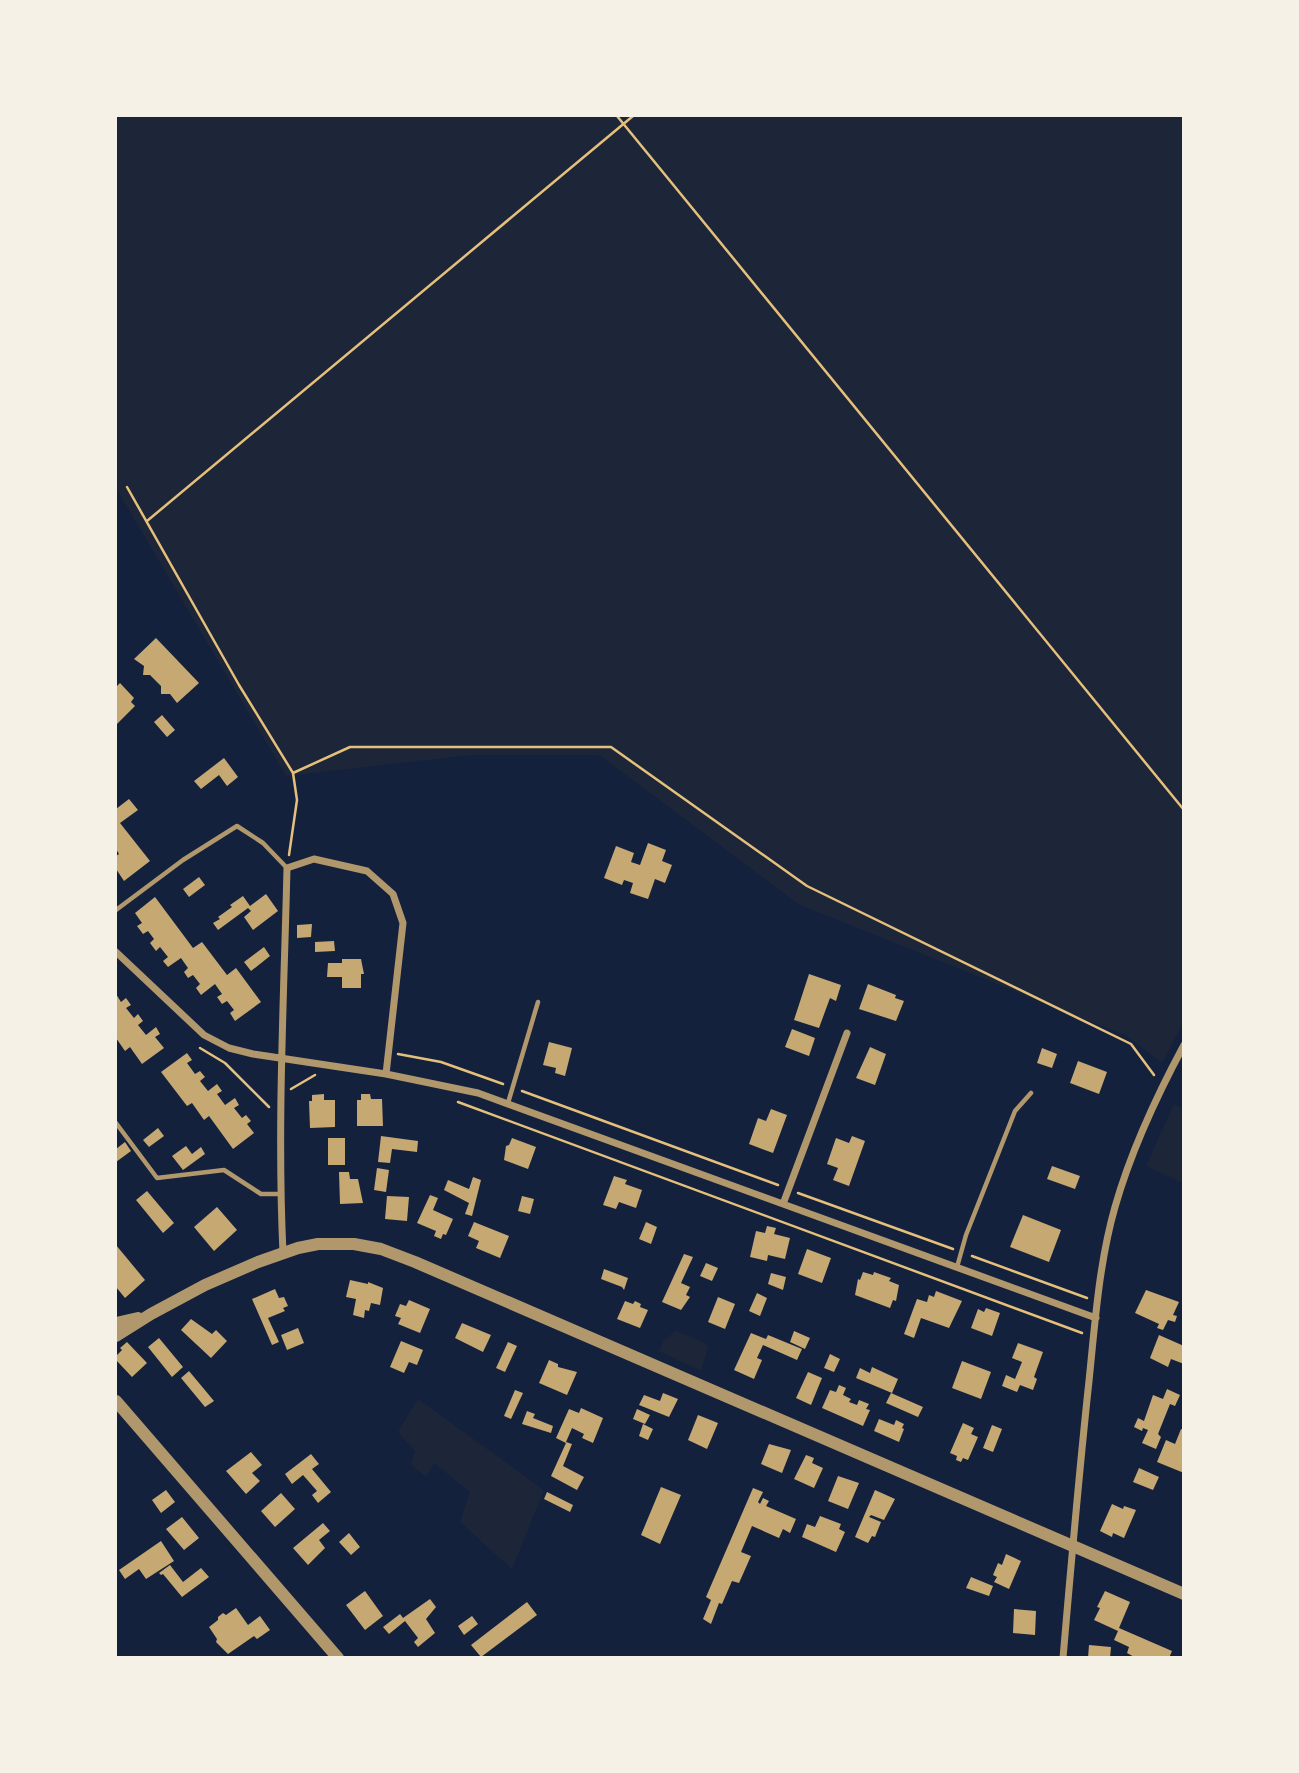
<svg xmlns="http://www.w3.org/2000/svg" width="1299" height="1773" viewBox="0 0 1299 1773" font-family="Georgia,serif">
	<rect width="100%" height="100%" fill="#14213d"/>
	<path fill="#1d2539" d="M116,116H1183L1184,1021L1162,1063L1127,1036L800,905L599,755H470L286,776L116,488Z
		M1174,1104L1183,1109V1183L1146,1166Z
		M676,1331L703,1342L708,1347L701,1371L659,1351L664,1340Z
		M418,1399L544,1490L512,1569L460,1522L470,1492L434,1463L426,1477L411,1464L415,1451L398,1432Z"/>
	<path fill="#c6a872" d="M156,638L199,683L177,703L170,694H161V686L150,675H143L144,666L134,659Z
		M120,683L134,698L131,702L135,706L116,725V687Z
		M162,715L175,730L167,737L154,722Z
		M224,758L238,777L227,786L219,775L201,789L194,781Z
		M129,799L138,810L120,823L150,861L124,881L116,869V856L119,854L116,849V809Z
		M648,843L666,850L662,861L672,865L665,883L655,879L648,899L630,893L633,883L624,880L622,885L604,878L616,846L634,853L631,862L640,865Z
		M199,877L205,885L189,897L183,889Z
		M266,894L278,911L253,930L244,917L251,911L248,908L218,930L213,923L220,919L218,917L232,907L230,905L243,896L250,906Z
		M155,897L193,948L202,942L227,975L236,968L261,1002L235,1021L230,1013L234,1010L227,1001L222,1004L217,997L222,994L215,984L201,995L196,988L200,984L193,975L188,978L184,972L188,968L181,958L168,967L163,961L168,957L160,947L156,951L150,943L154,939L148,931L143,934L137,926L142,923L135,913Z
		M312,924L311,937L297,938V925Z
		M334,941L335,951L315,952V942Z
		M264,947L270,956L251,971L244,962Z
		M342,959H361L364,974H361V988H342V977H327L328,963H342Z
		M809,974L841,985L836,1001L830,998L819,1028L794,1020Z
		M868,984L896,995L895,998L904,1001L896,1021L859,1009Z
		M116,994L121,1002L126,998L131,1005L126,1008L134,1018L138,1014L143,1021L138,1025L146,1035L156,1027L160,1034L155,1037L164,1048L142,1064L130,1047L125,1051L116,1038Z
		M792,1029L815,1038L809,1056L785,1047Z
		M549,1042L572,1048L565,1076L555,1073L556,1068L543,1065Z
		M870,1047L886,1054L875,1085L856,1078Z
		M1042,1048L1057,1054L1052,1068L1037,1063Z
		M187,1053L192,1060L187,1063L195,1074L200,1071L205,1077L200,1081L208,1091L217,1084L222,1091L217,1094L225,1105L235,1098L239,1105L234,1108L242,1118L246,1115L251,1121L247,1124L254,1133L233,1149L209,1116L204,1120L192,1103L187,1106L161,1072Z
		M1078,1061L1107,1072L1099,1094L1070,1083Z
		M324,1094V1100H335V1127L310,1128L309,1101H312V1095Z
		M361,1094H370L371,1099H382L383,1126H357V1100H361Z
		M771,1109L787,1115L773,1153L749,1144L758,1118L766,1121Z
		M158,1128L164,1136L149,1147L143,1140Z
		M381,1136L418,1141L417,1152L392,1149L390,1163L378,1162Z
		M852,1136L865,1141L849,1186L833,1180L838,1168L827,1164L836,1138L849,1143Z
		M328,1138H345V1165H328Z
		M512,1138L536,1147L528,1169L504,1160L506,1146L509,1145Z
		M125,1142L131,1151L116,1162V1149Z
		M186,1146L192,1154L201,1147L205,1154L183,1170L172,1156Z
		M1052,1166L1080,1176L1075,1189L1047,1179Z
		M377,1168L389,1170L386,1192L374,1190Z
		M339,1172H349L350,1179H358L363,1203L340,1204Z
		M614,1176L627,1180L625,1184L642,1190L636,1208L619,1202L616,1209L603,1205Z
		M473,1177L481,1180L472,1216L465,1214L469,1203L444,1190L448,1180L469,1189Z
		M147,1191L174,1223L163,1233L136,1200Z
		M430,1195L438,1198L433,1210L453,1219L446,1235L443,1234L441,1239L434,1236L436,1231L417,1223Z
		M387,1196L409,1197L407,1221L385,1219Z
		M522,1196L534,1199L530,1214L518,1211Z
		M217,1207L237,1230L214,1251L194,1227Z
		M1023,1215L1061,1230L1049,1262L1010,1247Z
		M474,1222L509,1236L500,1258L476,1248L479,1241L468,1236Z
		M646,1222L657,1227L651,1244L639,1239Z
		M767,1226L776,1228L774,1234L790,1238L785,1259L768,1255L767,1261L750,1257L756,1231L765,1233Z
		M116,1245L145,1280L125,1298L116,1287Z
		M807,1249L831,1258L822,1283L798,1274Z
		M684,1254L693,1257L681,1283L690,1287L686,1295L690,1297L681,1310L662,1302Z
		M706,1263L718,1268L712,1281L700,1276Z
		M604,1269L628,1278L624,1290L622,1287L601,1279Z
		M863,1272L873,1275L874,1272L891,1278L889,1281L899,1285L896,1301L893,1300L890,1308L855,1295L858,1279L860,1280Z
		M771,1273L786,1277L783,1290L768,1284Z
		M350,1280L368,1284V1282L383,1288L380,1305L371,1303L369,1311L365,1310L364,1318L353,1315L356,1299L346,1297Z
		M275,1289L279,1298L284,1297L288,1306L283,1308L285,1311L268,1318L279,1342L272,1345L252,1299Z
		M1146,1290L1179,1302L1173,1315L1177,1316L1175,1322L1168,1320L1163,1330L1157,1328L1159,1324L1135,1313Z
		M936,1291L962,1301L949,1328L921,1318L914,1338L904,1334L917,1299L927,1302L929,1295L934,1297Z
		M757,1293L767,1298L760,1316L749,1311Z
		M718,1297L735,1304L725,1329L708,1322Z
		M409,1300L430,1309L420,1333L398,1324L401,1318L395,1316L400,1304L406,1306Z
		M625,1301L633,1304L635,1301L641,1304L640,1307L648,1310L640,1328L617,1319Z
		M986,1308L1000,1313L992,1336L971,1328L978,1309L984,1312Z
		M191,1319L212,1334L216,1330L227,1341L211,1358L181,1330Z
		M462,1323L491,1335L483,1352L455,1338Z
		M298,1328L304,1343L287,1350L281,1335Z
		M794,1331L810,1338L805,1349L790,1342Z
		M751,1333L766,1339L768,1335L802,1349L797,1360L763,1345L757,1358L762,1360L754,1379L734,1370Z
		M1159,1335L1184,1346V1364L1171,1359L1168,1367L1150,1358Z
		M159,1338L183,1367L172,1377L148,1347Z
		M401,1341L423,1350L417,1365L409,1362L404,1373L390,1367Z
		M127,1342L147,1363L132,1377L116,1360V1356L122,1350L120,1348Z
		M508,1342L517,1346L505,1372L496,1368Z
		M1018,1343L1043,1352L1034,1377L1037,1379L1033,1390L1020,1385L1017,1392L1002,1386L1006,1375L1015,1379L1022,1362L1012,1358Z
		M830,1354L840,1359L834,1372L824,1368Z
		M549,1360L558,1364V1367L577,1372L567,1395L539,1383Z
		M962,1361L991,1372L981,1399L952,1388Z
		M872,1367L898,1379L892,1393L856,1378L860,1368L870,1373Z
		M189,1371L214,1401L205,1407L181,1378Z
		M808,1372L822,1378L811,1405L796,1398Z
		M839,1385L846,1388L843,1395L851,1399L849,1402L857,1405L859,1400L869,1404L866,1409L870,1410L863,1426L822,1408L830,1390L836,1392Z
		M1167,1389L1180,1395L1175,1406L1170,1404L1158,1434L1161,1437L1156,1449L1142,1443L1148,1430L1143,1428L1142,1431L1134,1427L1138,1418L1144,1421L1153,1395L1163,1399Z
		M515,1390L523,1393L511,1419L504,1416Z
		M663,1393L678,1399L669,1417L639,1405L644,1395L660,1401Z
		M891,1393L923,1407L918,1417L886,1403Z
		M581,1408L603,1418L593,1443L582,1438L584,1434L572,1428L566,1442L572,1444L563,1466L584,1477L577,1490L551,1476L566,1443L556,1438L569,1409L579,1413Z
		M637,1409L650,1415L645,1424L633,1419Z
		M527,1411L535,1414L533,1418L553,1426L551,1433L522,1424Z
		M698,1415L718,1423L707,1449L688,1440Z
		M879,1419L894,1425L896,1420L904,1424L902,1428L904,1429L899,1442L874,1431Z
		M963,1423L974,1428L971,1434L978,1437L968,1460L963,1458L961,1462L956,1460L957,1456L950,1453Z
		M643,1424L653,1429L648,1440L639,1436Z
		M992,1425L1002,1429L993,1452L983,1448Z
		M1181,1429L1184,1430V1473L1157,1462L1166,1440L1175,1444Z
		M769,1444L791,1450L782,1473L761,1464Z
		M251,1452L262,1465L252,1473L260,1481L246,1494L226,1471Z
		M311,1454L319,1464L312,1469L331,1492L318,1503L312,1495L317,1491L303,1475L292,1484L285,1474Z
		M806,1455L814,1458L812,1463L823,1468L814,1488L794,1479Z
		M1139,1468L1159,1477L1153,1490L1133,1482Z
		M838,1476L859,1483L848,1509L828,1501Z
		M661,1487L681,1495L660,1544L641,1535Z
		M753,1488L763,1492L758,1502L760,1504L763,1498L769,1501L766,1506L796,1519L790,1533L783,1529L779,1538L752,1526L741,1552L751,1556L739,1583L732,1581L722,1604L719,1603L711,1624L703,1619L711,1600L706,1597Z
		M166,1490L175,1502L161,1513L152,1500Z
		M875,1490L895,1499L884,1520L871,1515L869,1517L881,1522L875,1537L872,1536L868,1543L855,1537Z
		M547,1492L573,1505L570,1512L544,1499Z
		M281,1493L295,1509L275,1527L261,1511Z
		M1112,1504L1123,1509L1124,1506L1136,1510L1124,1538L1113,1533L1112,1537L1100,1531Z
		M820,1516L841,1524L839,1529L845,1532L836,1552L802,1537L807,1524L815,1527Z
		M182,1517L199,1538L184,1550L166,1529Z
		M323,1523L330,1531L319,1540L325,1548L308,1565L293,1548Z
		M349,1533L360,1547L351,1555L339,1542Z
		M161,1541L174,1561L146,1579L139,1569L125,1579L119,1570Z
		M1006,1554L1021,1561L1009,1589L994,1582L997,1577L993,1575L998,1563L1002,1565Z
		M170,1565L183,1582L201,1568L209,1577L182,1597L163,1574L161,1575L159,1573Z
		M971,1577L993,1586L989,1596L966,1588Z
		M365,1591L383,1616L365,1630L346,1605Z
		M1105,1591L1130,1602L1119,1628L1172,1651L1169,1658H1136L1127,1653L1129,1647L1114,1640L1118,1631L1094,1620L1100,1608L1097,1607Z
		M430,1599L436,1607L426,1619L435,1633L418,1647L414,1642L418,1638L405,1621L389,1634L383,1627L400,1614L403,1618Z
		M527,1602L537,1615L481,1657L471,1645Z
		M236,1608L248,1625L260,1616L270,1630L257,1639L254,1636L228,1654L216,1642L217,1639L209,1627L218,1620V1617L223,1613L226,1615Z
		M1014,1609L1036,1611L1035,1635L1013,1633Z
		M472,1616L478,1624L464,1635L458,1626Z
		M1089,1645L1111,1647L1110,1658H1088Z"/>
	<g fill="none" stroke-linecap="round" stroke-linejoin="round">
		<path stroke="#e5c07b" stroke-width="2.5" d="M617,116L1184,810
			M127,487L239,685L293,773L297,800L289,855
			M147,521L633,116
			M293,773L350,747H611L807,886L1131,1044L1154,1075
			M200,1048L225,1063L269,1107
			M398,1054L441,1062L503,1084
			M291,1089L315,1075
			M522,1091L778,1185
			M458,1102L1082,1333
			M798,1193L953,1249
			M972,1256L1087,1298"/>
		<path stroke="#b1986c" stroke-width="4.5" d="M116,910L183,860L237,826L263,843L287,868
			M508,1103L538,1002
			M116,1123L157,1178L224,1170L261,1194H280
			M957,1267L966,1235L1015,1111L1031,1093"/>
		<path stroke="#b1986c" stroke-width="7" d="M116,952L204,1035L229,1048L253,1054L386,1074L478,1093L1096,1318
			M783,1204L847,1033
			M283,1253C277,1125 284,997 287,868L314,859L367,871L393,894L403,923L386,1074
			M1063,1658C1071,1565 1079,1473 1089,1381C1095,1323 1099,1263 1115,1207C1131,1151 1156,1097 1184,1045"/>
		<path stroke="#b1986c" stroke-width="12" d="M116,1323L138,1318
			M116,1336L151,1314L205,1285L258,1262L298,1248L318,1244H354L381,1249L415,1262L1184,1594
			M116,1401L338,1658"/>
	</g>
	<rect width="1299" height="1773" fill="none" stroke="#f6f1e7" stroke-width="234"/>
</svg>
